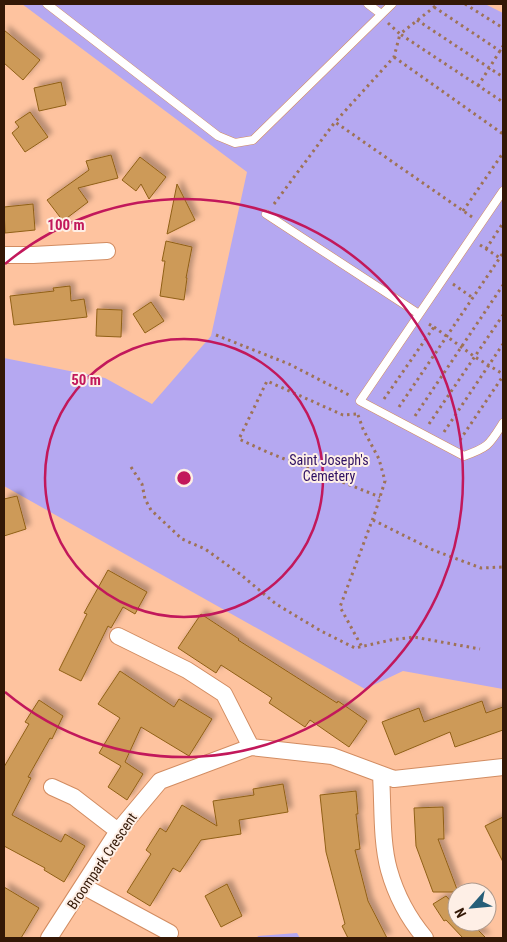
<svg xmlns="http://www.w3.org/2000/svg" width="507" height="942" viewBox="0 0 507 942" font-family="'Roboto Condensed',sans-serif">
	<defs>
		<filter id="shadow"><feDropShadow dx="4.5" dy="-4.5" stdDeviation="2.5" flood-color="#0004"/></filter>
	</defs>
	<rect width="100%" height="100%" fill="#fec39f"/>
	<path fill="#b5a8f1" d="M22,4H485L503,13V689L403,671L365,689L4,486V358L105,378L152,404L211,336L247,172Z
		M297,933L300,938H257L258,936Z"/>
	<path fill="#cd9a58" stroke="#906017" filter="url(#shadow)" d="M4,30L40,60L23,80L4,63Z
		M61,82L66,105L39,111L34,88Z
		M30,112L48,137L25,152L12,133L19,127L15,122Z
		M111,155L118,178L78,188L88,202L63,221L47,200L89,170L86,161Z
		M140,157L166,177L149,199L141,184L136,191L122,180Z
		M177,184L195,220L167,234Z
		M33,204L35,230L5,233L4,207Z
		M166,241L192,247L186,278H187L184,300L160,296L165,261H162Z
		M70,286L71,301L84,299L87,317L14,325L10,296L54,291L53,288Z
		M151,302L164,321L145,333L133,314Z
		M97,309L122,310L121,337L96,336Z
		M17,496L26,529L4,536V499Z
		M108,570L147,592L135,614L123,607L111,628L108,626L81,681L59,670L87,614L84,613Z
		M201,614L239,639L238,640L337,703L338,701L367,721L349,747L310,720L305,727L269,703L272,698L221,665L216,673L178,648Z
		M120,671L174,707L179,699L212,719L189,756L141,727L125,762L143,774L127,800L108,787L121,766L99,753L120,718L98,704Z
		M39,700L63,716L52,739L50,738L28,777L31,778L12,815L61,842L65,834L85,846L64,882L44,870L45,868L4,846V767L29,724L25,722Z
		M482,701L486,713L503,707V730L455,747L450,732L395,755L382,722L419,708L424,722Z
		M283,784L288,812L239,820L241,834L201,840L180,872L173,868L150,906L127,892L151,854L146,850L160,828L166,832L182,805L217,826L213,801L254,795L253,789Z
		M356,791L358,814H356L360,849L355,850L368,901L387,938H348L342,926L345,924L326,852L320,795Z
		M443,807L444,839H438L458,892H433L416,846L414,808Z
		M503,817V862L485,826Z
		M227,884L242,916L221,927L205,896Z
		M4,887L39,908L21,938H4Z
		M446,896L457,908V922H470L486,938H463L446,920L444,921L433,904Z"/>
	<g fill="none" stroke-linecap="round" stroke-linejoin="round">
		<defs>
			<path id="service" d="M47,4L218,136L235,143L253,140L392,4
				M368,4L381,14
				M503,191L360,401L464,456C489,447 489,445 503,423
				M266,214L419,314"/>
			<path id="minor" d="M4,255H33L107,251
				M118,636L187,670L224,694L251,747
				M381,775C383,805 381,841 389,870C396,895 409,919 425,938
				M52,787L74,797L118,831
				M83,886L170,933
				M49,938L118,831L160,781L251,747L332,756L394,779L503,767"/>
		</defs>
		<use href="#service" stroke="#d28c61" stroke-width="9"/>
		<use href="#minor" stroke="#d28c61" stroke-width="18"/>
		<path stroke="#9e7256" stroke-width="3" stroke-dasharray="2.5 4" stroke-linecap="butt" d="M465,4L503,28
			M434,7L503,53
			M417,20L503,77
			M388,23L400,34L438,4
			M394,57L503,134
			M478,86L503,46
			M274,204L335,122
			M463,211L503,153
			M472,217L335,122L394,57L400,34L503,102
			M480,245L500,258
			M486,249L503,223
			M453,284L473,298
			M434,327L475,357L503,374
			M216,335L289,364L349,395
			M384,399L434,327L427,323
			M399,407L503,253
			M356,414L343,415L267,381L239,439L267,452L380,497
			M358,415L363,429L379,459L385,481L376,510L340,607L362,647
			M415,416L503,285
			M429,424L503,315
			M444,432L503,344
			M460,440L503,376
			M131,467L142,484L145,499L151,510L182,539L205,549L240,574L276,604L321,631L355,648L391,640L414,637L480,649
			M373,520L433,550L481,568L503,567"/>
		<use href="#service" stroke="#fff" stroke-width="8"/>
		<use href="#minor" stroke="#fff" stroke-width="16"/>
	</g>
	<g fill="none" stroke="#c2185b" stroke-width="2.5">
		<circle cx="184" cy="478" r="139"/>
		<path d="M5 264A279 279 0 1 1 5 692"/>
	</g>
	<g text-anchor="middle" stroke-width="4" stroke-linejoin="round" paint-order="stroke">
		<g font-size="14" fill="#2e1063" stroke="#feefe6">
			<text x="329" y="465">Saint Joseph's<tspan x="329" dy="16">Cemetery</tspan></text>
		</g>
		<g font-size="14" fill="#331806" stroke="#feefe6">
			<text transform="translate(102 861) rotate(-56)" y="5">Broompark Crescent</text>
		</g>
	</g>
	<circle cx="184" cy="478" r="8" fill="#c2185b" stroke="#feefe6" stroke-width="2.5"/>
	<g font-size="15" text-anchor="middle" font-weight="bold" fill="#c2185b" stroke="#feefe6" stroke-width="4" stroke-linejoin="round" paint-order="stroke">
		<text x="66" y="230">100 m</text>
		<text x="86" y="385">50 m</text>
	</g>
	<rect width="507" height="942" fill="none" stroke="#331806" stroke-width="10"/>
	<g transform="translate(472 907) rotate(243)"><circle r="24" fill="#feefe6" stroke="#ad998c"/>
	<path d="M0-4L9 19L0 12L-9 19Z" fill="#265e78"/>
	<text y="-8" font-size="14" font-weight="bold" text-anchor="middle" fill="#331806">N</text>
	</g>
</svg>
